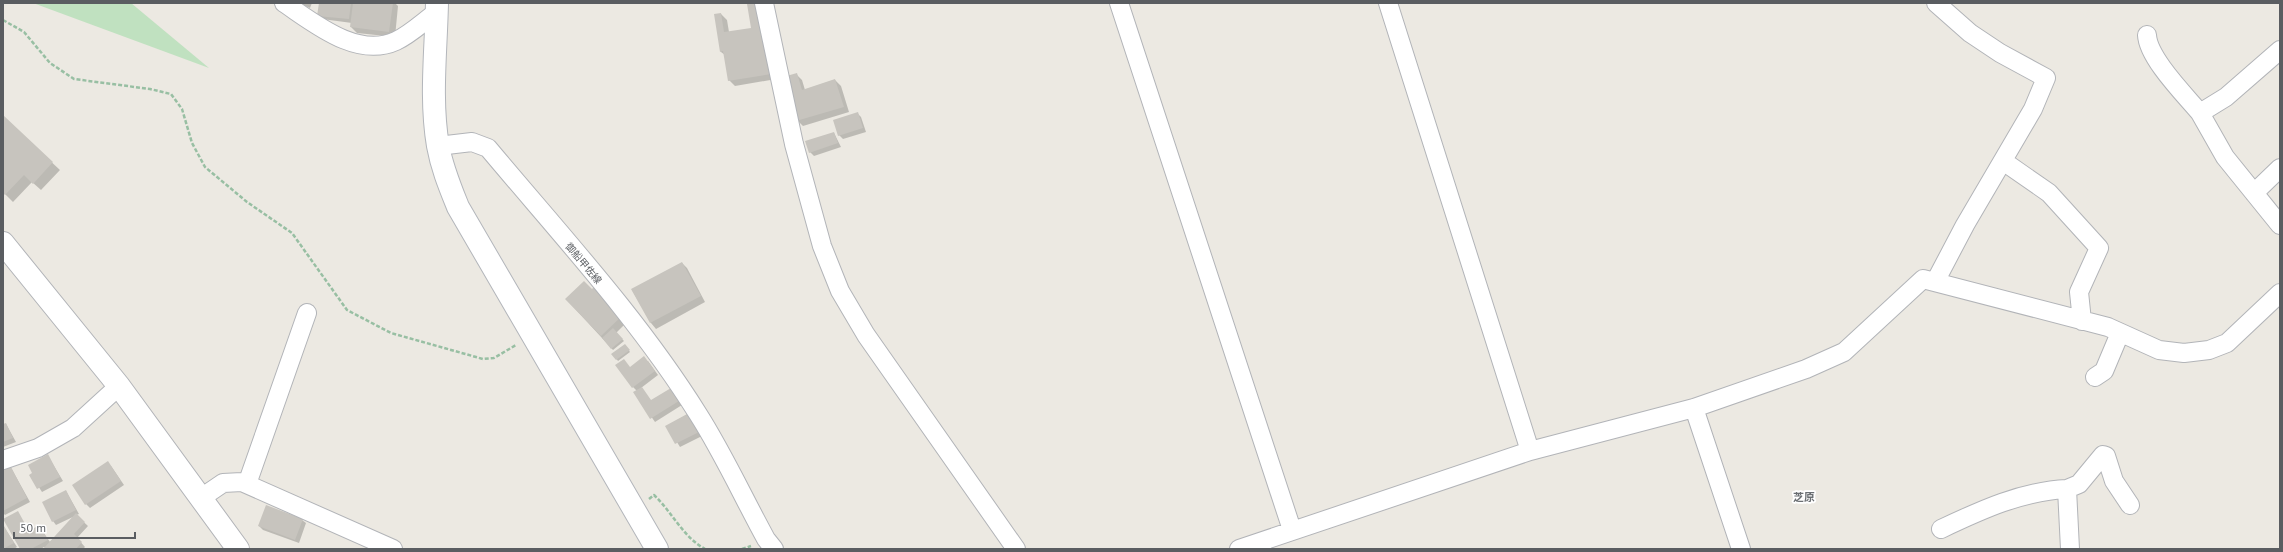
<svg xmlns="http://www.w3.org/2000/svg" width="2283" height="552" viewBox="0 0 2283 552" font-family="'PT Sans','Noto Sans JP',sans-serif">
	<rect width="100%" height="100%" fill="#ece9e2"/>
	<path fill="#c0e1c0" d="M33,3H131L209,68Z"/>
	<path fill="#0003" d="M299,3H312L310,8Z
		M320,3H395L398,6L395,37L357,33L351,27L352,23L322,19L318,16Z
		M721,14L727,20L729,32L776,79L735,86L729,80L725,55L721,52Z
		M796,74L802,80L805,90L835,80L841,86L849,112L803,126L797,120Z
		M857,113L861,117L866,132L843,139L839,135Z
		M3,117L60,170L41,190L32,182L13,202L3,192Z
		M834,133L841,147L814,156L810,152Z
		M682,263L687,268L705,302L656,329L651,323L632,290Z
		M566,299L629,320L616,333L624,341L613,350Z
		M625,345L630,352L618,361L613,354Z
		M648,361L658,375L641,388L651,401L671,389L682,405L655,422L635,393L637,391L633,387L630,368Z
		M688,414L702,436L680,447L667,426Z
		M6,424L16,442L3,447V426Z
		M48,456L63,481L42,492L31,475Z
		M10,466L30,502L5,515L3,513V470Z
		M111,466L124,485L90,508L86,504Z
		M66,491L79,514L76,515L88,526L77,538L85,547L83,549H46L44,547L41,549H21L17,513L30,532L39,526L50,542L75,516L56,525L53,521Z
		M302,520L306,523L299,543L263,530L259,526Z
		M4,527L17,547L14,549H3Z"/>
	<path fill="#c7c4be" d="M319,3H351L349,19L317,16Z
		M353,3H393L389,32L350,27Z
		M759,3L771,74L728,81L723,51L720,52L714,14L721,13L724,32L751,28L747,4Z
		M797,73L802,90L835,79L844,107L796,121L783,77Z
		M858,112L863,128L838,136L833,120Z
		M3,115L53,162L33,184L24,175L5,195L3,193Z
		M834,132L838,143L809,153L805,141Z
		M682,262L701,296L650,323L631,289Z
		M584,281L592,289L596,285L624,314L601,336L565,299Z
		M613,328L623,339L611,349L602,338Z
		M625,344L630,350L616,360L611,354Z
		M644,356L655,371L632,388L615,365L624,359L630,367Z
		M642,387L651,400L671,388L679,401L650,419L633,392Z
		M689,413L699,432L675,444L665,426Z
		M6,423L13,438L3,442V424Z
		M48,454L60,477L37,489L29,475L32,473L28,465Z
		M108,461L121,481L85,505L72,485Z
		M10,465L27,498L3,511V469Z
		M66,490L76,510L52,522L42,502Z
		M266,505L303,519L295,540L258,526Z
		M18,511L29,531L39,525L48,540L31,549H20L3,519Z
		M76,513L85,522L74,534L82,542L76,549H45L44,548Z
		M4,526L14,543L3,549V527Z"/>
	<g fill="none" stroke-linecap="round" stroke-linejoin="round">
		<defs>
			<path id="minor" d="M284,3C314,23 357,59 396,41C411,34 424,21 437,12
				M764,3L794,144L822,246L840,291L866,335L1016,549
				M1119,3L1292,530
				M1388,3L1530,451
				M2147,35C2148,58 2185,95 2200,113
				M2280,50L2226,97L2200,113L2225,157L2280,225
				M438,146L472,142L488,148C560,234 638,318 698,414C723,453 743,497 766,539L774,549
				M2003,161L2049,193L2099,248L2079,292L2082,321
				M2254,193L2280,168
				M1935,282L1965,225L2033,109L2046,78L2000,53L1970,33L1936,3
				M2095,377L2104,371L2120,333
				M1694,408L1741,549
				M3,460L38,448L73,428L119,386
				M247,484L307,313
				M201,498L223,483L242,482L393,549
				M1941,529C1981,510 2022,491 2067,489
				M1239,549L1530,451L1694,408L1806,369L1844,352L1923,279L2108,327L2159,350L2184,353L2209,350L2227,343L2280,293
				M2070,549L2067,489L2079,484L2103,455L2106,456L2114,481L2130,505"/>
			<path id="tertiary" d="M3,243L119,386L238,549"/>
			<path id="secondary" d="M437,3C436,51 430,99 438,146C442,168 450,187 458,207L657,549"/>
		</defs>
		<use href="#minor" stroke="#b2b4b8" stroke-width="20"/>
		<use href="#tertiary" stroke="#b2b4b8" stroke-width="24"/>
		<use href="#secondary" stroke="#b3b6bb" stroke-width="24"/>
		<path stroke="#98bfa3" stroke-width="2.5" stroke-dasharray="4 2" stroke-linecap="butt" d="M3,20L24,32L50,63L74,79L150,89L171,94L182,109L192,143L205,167L247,202L292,233L347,310L391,333L483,359L494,358L516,345
			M649,499L654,495C672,512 683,537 705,549
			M742,549L751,546"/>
		<use href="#minor" stroke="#fff" stroke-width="18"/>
		<use href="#tertiary" stroke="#fff" stroke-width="22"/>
		<use href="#secondary" stroke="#fff" stroke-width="22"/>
	</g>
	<g text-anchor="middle" stroke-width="3.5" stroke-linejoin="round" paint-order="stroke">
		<g font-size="10" fill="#5a5d61" stroke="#fff">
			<text transform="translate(584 263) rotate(50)" y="4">御船甲佐線</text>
		</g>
		<g font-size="11" font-weight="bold" fill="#6b6f73" stroke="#fff">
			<text x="1804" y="501">芝原</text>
		</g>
	</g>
	<rect width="2283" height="552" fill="none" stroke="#5a5d61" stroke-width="8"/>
	<path d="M14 532v6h121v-6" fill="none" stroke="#5a5d61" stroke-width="2"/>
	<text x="20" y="532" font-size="12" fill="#5a5d61" stroke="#ffffff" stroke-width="3" paint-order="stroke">50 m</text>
</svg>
